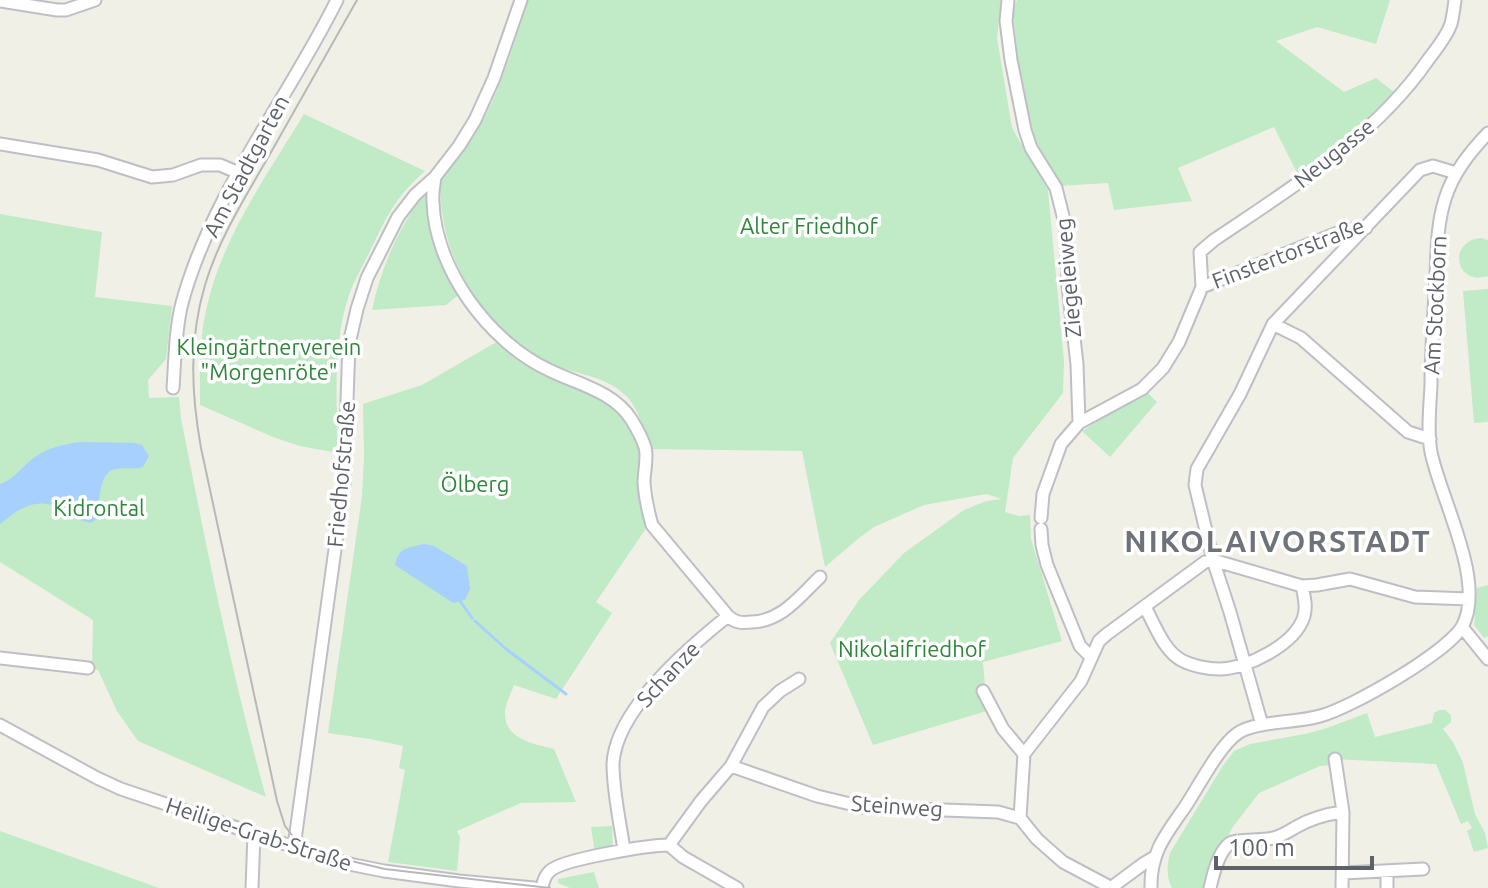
<svg xmlns="http://www.w3.org/2000/svg" width="1488" height="888" viewBox="0 0 1488 888" font-family="Ubuntu,sans-serif">
	<rect width="100%" height="100%" fill="#f1f0e6"/>
	<path fill="#c1eac6" d="M528,0H1001L997,38L1012,128L1048,190L1064,361L1063,393L1013,458L1005,512L1019,516L1030,515L1031,539L1062,641L983,662L987,711L873,745L830,643L859,600L904,553L964,510L986,501L1002,499L986,494L924,505L874,527L859,538L825,567L802,451L647,449C644,430 639,407 624,394C602,373 565,374 540,358C488,327 449,272 442,211C441,202 439,189 442,180C446,168 469,145 477,131C501,90 514,44 528,0Z
		M1017,0H1390L1376,44L1317,27L1276,41L1344,92L1376,78L1394,92L1354,131L1298,175L1274,127L1178,168L1192,201L1114,210L1108,183L1058,186L1029,127L1018,59L1013,11Z
		M304,114L425,171C397,196 389,212 373,245C365,262 355,278 349,295C332,345 337,402 338,453L300,446L273,437L200,405C200,372 199,339 207,306C223,236 267,175 304,114Z
		M433,182L430,200L461,293L446,305L372,310C382,263 402,220 433,182Z
		M0,214L102,232L95,297L172,306L166,359L148,380L149,398L179,397L181,418C206,545 231,672 266,797L138,741L117,711L98,670L92,668L93,620L0,562Z
		M1481,238L1488,240V276C1455,286 1447,241 1481,238Z
		M1488,289V422L1474,423L1463,291Z
		M500,340L609,397L629,418L645,449V530L596,602L612,613L556,699L514,685C511,693 504,707 505,715C506,740 535,744 554,749L576,802L521,803L457,831L460,837L457,871L388,862L405,770L399,768L403,746L370,739L328,733L362,496L364,457L363,404L422,385Z
		M1146,391L1157,402L1110,457L1082,431Z
		M1488,585V636L1484,638L1474,625L1477,588Z
		M1439,710H1445L1451,715V722L1443,729L1453,742L1463,763L1475,814L1485,833L1488,848L1474,852L1467,831L1472,828L1468,821L1461,824L1436,764L1332,759V765L1320,766L1259,793L1232,828L1210,877L1207,888H1172C1166,877 1167,865 1170,853L1222,767L1234,751L1250,744L1305,734L1327,728L1367,713L1375,737L1432,723L1434,713Z
		M612,826L613,849L595,853L591,827Z
		M0,831L159,888H0Z
		M594,872L599,888H570L558,883V879Z"/>
	<path fill="#a8d0ff" d="M81,442L134,443L142,445L149,456L143,467C134,470 124,467 115,469C98,473 100,502 98,517L91,523C79,521 73,516 63,510C37,495 20,508 0,524V484C13,480 20,469 31,460C45,448 64,444 81,442Z
		M424,544L434,546L467,566L470,589L465,600L453,603L395,565C399,547 407,548 424,544Z"/>
	<g fill="none" stroke-linecap="round" stroke-linejoin="round">
		<path stroke="#a8d0ff" stroke-width="3" d="M460,601L472,618
			M475,621L506,649L566,694"/>
		<defs>
			<path id="minor" d="M1008,0L1006,21L1011,60L1025,130L1031,148L1056,188L1066,228L1068,286L1077,364L1079,423
				M0,1L57,10H66L95,0
				M0,144L98,160L152,177L173,175L201,165H220L239,173
				M435,177C434,185 432,194 433,202C435,269 489,342 549,370C577,384 613,391 631,419C636,427 642,438 645,447C648,457 644,471 644,483C645,497 648,511 652,525L728,616
				M1202,287L1345,230L1366,228
				M1273,324L1301,338L1408,432L1430,439
				M173,388C175,361 175,330 182,303C212,193 287,101 337,0
				M1041,518L1043,494L1061,444L1079,423L1142,389L1163,368L1179,342L1202,287L1200,252L1214,240C1291,188 1374,138 1428,60C1436,49 1446,38 1451,24C1453,16 1454,8 1455,0
				M1041,529L1042,545L1047,565L1080,646L1091,657
				M1145,607C1155,625 1164,652 1183,661C1193,666 1208,669 1219,669C1247,669 1296,644 1304,616C1307,606 1304,596 1302,586
				M1462,627L1488,659
				M0,658L88,668
				M983,691L1003,729L1024,754L1020,818L1037,839L1063,862L1112,888
				M0,725L97,778L121,789L324,857L354,865L384,871L459,881L534,888
				M1262,725L1230,612L1213,560L1195,485L1197,469L1240,394L1273,324L1420,170L1433,166L1456,173
				M1024,754L1081,681L1099,641L1107,634L1205,562L1213,560L1302,586L1317,585L1350,579L1415,597L1469,599
				M1335,759L1343,812L1342,888
				M731,766L817,796L863,807L998,812L1020,818
				M669,845L701,801L731,766L763,707L780,691L799,679
				M294,847L344,484L349,344L357,309L367,278L398,217L415,195L435,177L459,146L475,120L494,78L521,0
				M624,850C620,822 613,792 613,764C615,711 689,647 728,616C735,623 742,623 752,622C782,621 800,596 820,577
				M1387,872V888
				M1343,873L1423,869
				M1112,887L1143,864L1153,858
				M252,888L254,834
				M542,888C543,882 545,875 550,871C562,859 650,845 669,845L683,857L737,888
				M1151,888C1150,853 1166,834 1185,807C1199,786 1219,746 1238,733C1255,721 1297,723 1320,716C1351,708 1446,653 1462,627C1487,582 1440,498 1431,452C1427,430 1430,407 1431,385C1431,349 1434,313 1436,276C1437,250 1437,224 1445,199C1453,173 1470,152 1488,133
				M1210,888C1213,875 1218,852 1230,843C1236,839 1263,841 1273,838C1282,836 1288,832 1296,827C1310,819 1327,814 1343,812"/>
		</defs>
		<use href="#minor" stroke="#bebfc6" stroke-width="15"/>
		<use href="#minor" stroke="#fff" stroke-width="11"/>
		<path stroke="#b7b8b9" stroke-width="2" d="M357,0C328,52 299,103 270,154C246,196 219,238 205,285C189,339 191,393 201,448L277,801L285,826L295,839L309,849L326,855L385,869L550,888"/>
	</g>
	<g text-anchor="middle" stroke-width="7" stroke-linejoin="round" paint-order="stroke">
		<g font-size="22" fill="#5d6168" stroke="#fff">
			<text transform="translate(1334 153) rotate(-39)" y="8">Neugasse</text>
			<text transform="translate(246 166) rotate(-62)" y="8">Am Stadtgarten</text>
			<text transform="translate(1288 253) rotate(-21)" y="8">Finstertorstraße</text>
			<text transform="translate(1068 278) rotate(-95)" y="8">Ziegeleiweg</text>
			<text transform="translate(1435 305) rotate(-87)" y="8">Am Stockborn</text>
			<text transform="translate(341 474) rotate(-85)" y="8">Friedhofstraße</text>
			<text transform="translate(668 674) rotate(-47)" y="8">Schanze</text>
			<text transform="translate(897 806) rotate(4)" y="8">Steinweg</text>
			<text transform="translate(259 834) rotate(18)" y="8">Heilige-Grab-Straße</text>
		</g>
		<g font-size="22" fill="#2e863b" stroke="#fff">
			<text x="809" y="234">Alter Friedhof</text>
			<text x="269" y="355">Kleingärtnerverein<tspan x="269" dy="25">"Morgenröte"</tspan></text>
			<text x="475" y="492">Ölberg</text>
			<text x="99" y="516">Kidrontal</text>
			<text x="912" y="657">Nikolaifriedhof</text>
		</g>
		<g font-size="30" font-weight="bold" letter-spacing="2" fill="#6e737a" stroke="#fff">
			<text x="1278" y="552">NIKOLAIVORSTADT</text>
		</g>
	</g>
	<path d="M1216 856v12h156v-12" fill="none" stroke="#5d6168" stroke-width="4"/>
	<text x="1228" y="856" font-size="24" fill="#5d6168" stroke="#ffffff" stroke-width="6" paint-order="stroke">100 m</text>
</svg>
